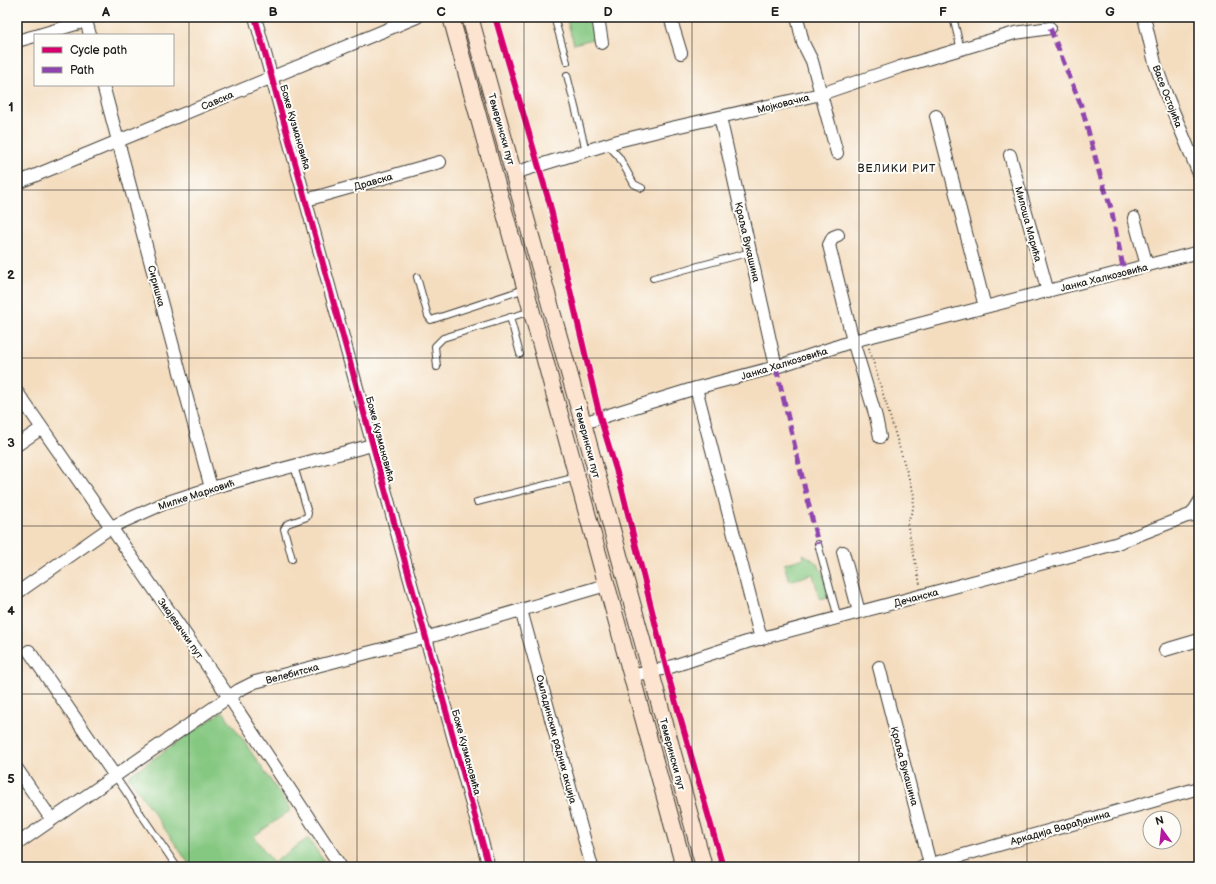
<svg xmlns="http://www.w3.org/2000/svg" width="1216" height="884" viewBox="0 0 1216 884" font-family="'Balsamiq Sans',sans-serif">
	<rect width="100%" height="100%" fill="#fdfcf7"/>
	<filter id="ink" filterUnits="userSpaceOnUse"><feTurbulence type="fractalNoise" baseFrequency=".025" numOctaves="2"/><feDisplacementMap in="SourceGraphic" scale="8" xChannelSelector="R" yChannelSelector="G"/><feConvolveMatrix kernelMatrix="1 2 1 2 8 2 1 2 1" color-interpolation-filters="sRGB"/></filter>
	<filter id="wash" filterUnits="userSpaceOnUse"><feTurbulence type="fractalNoise" baseFrequency=".012" numOctaves="4" result="noise"/><feDisplacementMap in="SourceGraphic" scale="16" xChannelSelector="R" yChannelSelector="G"/><feGaussianBlur stdDeviation="0.9" result="paint"/><feColorMatrix in="noise" values="0 0 0 0 0 0 0 0 0 0 0 0 0 0 0 0 0 1.4 0 .05"/><feComposite in="paint" operator="in"/></filter>
	<g filter="url(#wash)">
		<rect width="100%" height="100%" fill="#f4ddbf"/>
		<path fill="#85c881" stroke="#50724e" d="M566,17H593L596,38L574,44Z
			M803,554C824,565 824,575 829,597L820,600L813,574L789,581L784,564L804,558Z
			M223,711L291,810L254,836L273,863L308,838L328,867H191L128,776Z"/>
	</g>
	<g filter="url(#ink)">
		<g fill="none" stroke-linecap="round" stroke-linejoin="round">
			<defs>
				<path id="lane" d="M554,17L567,62
					M953,17L961,50
					M471,21L486,17
					M567,75L586,151
					M607,144L619,157L634,184L642,188
					M417,277L428,316L431,320L525,289
					M653,278L751,252
					M510,317L520,354
					M437,367L435,346L443,338L531,311
					M477,502L577,477
					M1187,516L1199,497
					M818,544L838,618
					M292,559L284,529L287,524L307,517L308,513L294,466
					M115,776L177,867"/>
				<path id="street" d="M85,17L90,35
					M255,17L489,867
					M598,17L602,43
					M670,17L681,53
					M797,17L803,43L812,61L837,153
					M1144,17L1155,63L1166,94L1199,174
					M39,35L86,21
					M17,41L35,36
					M103,85L211,488
					M936,116L985,307
					M720,117L776,367
					M1010,155L1048,292
					M514,173L618,141L671,128L821,94L900,67L1015,33L1050,28
					M17,183L417,17
					M306,200L440,162
					M1134,218L1147,266
					M838,235L833,237L829,245L853,341L876,417L880,437
					M696,388L761,639
					M17,392L229,697L341,867
					M583,423L696,388L776,367L853,341L1199,252
					M17,445L42,428
					M843,552L859,612
					M17,593L111,527L165,503L211,488L372,445
					M521,610L592,867
					M1165,650L1199,640
					M29,651L115,776
					M879,667L930,864
					M631,676L667,668L747,642L1115,544L1187,516L1199,514
					M17,769L52,820
					M17,844L239,690L255,682L425,638L606,585
					M921,867L1199,788"/>
				<path id="secondary" d="M451,17L684,867
					M470,17L583,423L704,867"/>
			</defs>
			<use href="#lane" stroke="#3c3934" stroke-width="8"/>
			<use href="#street" stroke="#3c3934" stroke-width="14"/>
			<use href="#secondary" stroke="#3c3934" stroke-width="18"/>
			<path stroke="#3c3934" stroke-width="2" stroke-dasharray="1 3" stroke-linecap="butt" d="M869,348L914,495L913,509L907,523L920,584"/>
			<use href="#lane" stroke="#fff" stroke-width="6"/>
			<use href="#street" stroke="#fff" stroke-width="12"/>
			<use href="#secondary" stroke="#fde4d0" stroke-width="16"/>
			<path stroke="#8e44ad" stroke-width="5" stroke-dasharray="10 5" stroke-linecap="butt" d="M1050,28L1082,108L1100,175L1111,208L1124,272
				M776,367L818,544"/>
			<defs>
				<path id="cycleway" d="M255,17L489,867
					M495,17L550,205L600,417L621,486L668,675L723,867"/>
			</defs>
			<use href="#cycleway" stroke="#fdfcf7" stroke-width="8"/>
			<use href="#cycleway" stroke="#d6006c" stroke-width="6"/>
		</g>
	</g>
	<path fill="none" stroke="#1c1c1c" stroke-width="1" stroke-opacity="0.55" d="M189,17V867M357,17V867M524,17V867M692,17V867M859,17V867M1027,17V867M17,190H1199M17,358H1199M17,526H1199M17,694H1199"/>
	<g text-anchor="middle" stroke-width="4" stroke-linejoin="round" paint-order="stroke">
		<g font-size="10" fill="#1c1c1c" stroke="#fdfcf7">
			<text transform="translate(1168 96) rotate(69)" y="4">Васе Остојића</text>
			<text transform="translate(217 100) rotate(-23)" y="4">Савска</text>
			<text transform="translate(783 103) rotate(-14)" y="4">Мојковачка</text>
			<text transform="translate(296 127) rotate(74)" y="4">Боже Кузмановића</text>
			<text transform="translate(502 129) rotate(74)" y="4">Темерински пут</text>
			<text transform="translate(373 181) rotate(-16)" y="4">Дравска</text>
			<text transform="translate(1029 224) rotate(75)" y="4">Милоша Марића</text>
			<text transform="translate(748 242) rotate(77)" y="4">Краља Вукашина</text>
			<text transform="translate(1104 277) rotate(-14)" y="4">Јанка Халкозовића</text>
			<text transform="translate(157 286) rotate(75)" y="4">Сиришка</text>
			<text transform="translate(784 363) rotate(-17)" y="4">Јанка Халкозовића</text>
			<text transform="translate(381 439) rotate(75)" y="4">Боже Кузмановића</text>
			<text transform="translate(588 442) rotate(75)" y="4">Темерински пут</text>
			<text transform="translate(196 494) rotate(-18)" y="4">Милке Марковић</text>
			<text transform="translate(916 597) rotate(-15)" y="4">Дечанска</text>
			<text transform="translate(181 628) rotate(55)" y="4">Змајевачки пут</text>
			<text transform="translate(292 673) rotate(-15)" y="4">Велебитска</text>
			<text transform="translate(557 739) rotate(75)" y="4">Омладинских радних акција</text>
			<text transform="translate(467 752) rotate(75)" y="4">Боже Кузмановића</text>
			<text transform="translate(673 754) rotate(75)" y="4">Темерински пут</text>
			<text transform="translate(905 766) rotate(75)" y="4">Краља Вукашина</text>
			<text transform="translate(1060 827) rotate(-16)" y="4">Аркадија Варађанина</text>
		</g>
		<g font-size="11" letter-spacing="1" fill="#1c1c1c" stroke="#fdfcf7">
			<text x="897" y="172">ВЕЛИКИ РИТ</text>
		</g>
	</g>
	<rect width="1216" height="884" fill="none" stroke="#fdfcf7" stroke-width="44"/>
	<rect x="34" y="34" width="140" height="52" fill="#fdfcf7" stroke="#a3a29f"/>
	<rect x="42" y="47" width="20" height="6" fill="#d6006c" stroke="#a3a29f"/>
	<text x="70" y="54" font-size="12" fill="#1c1c1c">Cycle path</text>
	<rect x="42" y="67" width="20" height="6" fill="#8e44ad" stroke="#a3a29f"/>
	<text x="70" y="74" font-size="12" fill="#1c1c1c">Path</text>
	<g transform="translate(1162 830) rotate(345)"><circle r="19" fill="#fdfcf7" stroke="#a3a29f"/>
	<path d="M0-3L7 15L0 10L-7 15Z" fill="#b5179e"/>
	<text y="-6" font-size="11" font-weight="bold" text-anchor="middle" fill="#1c1c1c">N</text>
	</g>
	<rect x="22" y="22" width="1172" height="840" fill="none" stroke="#1c1c1c" stroke-width="1.5"/>
	<g font-size="13" text-anchor="middle" font-weight="bold" fill="#1c1c1c">
		<text x="106" y="16">A</text>
		<text x="273" y="16">B</text>
		<text x="441" y="16">C</text>
		<text x="608" y="16">D</text>
		<text x="775" y="16">E</text>
		<text x="943" y="16">F</text>
		<text x="1110" y="16">G</text>
		<text x="11" y="111">1</text>
		<text x="11" y="279">2</text>
		<text x="11" y="447">3</text>
		<text x="11" y="615">4</text>
		<text x="11" y="783">5</text>
	</g>
</svg>
